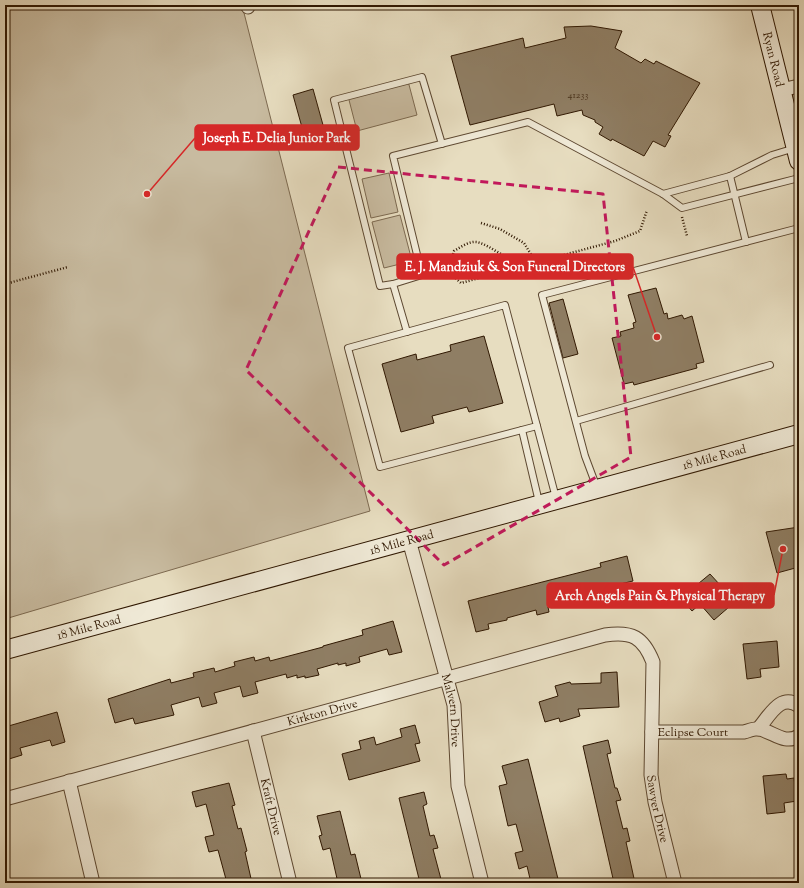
<svg xmlns="http://www.w3.org/2000/svg" width="804" height="888" font-family="'Sorts Mill Goudy',serif">
  <style>
    .green { fill: #c8bba0; stroke: #7c6950 }
    .building { fill: #8f7e64; stroke: #2f1701 }
    .lines { fill: none; stroke-linecap: round; stroke-linejoin: round }
    .lane-casing { stroke: #5d4831; stroke-width: 8 }
    .street-casing { stroke: #5d4831; stroke-width: 15 }
    .secondary-casing { stroke: #2f1701; stroke-width: 20 }
    .path { stroke: #2f1701; stroke-width: 2.5; stroke-dasharray: 1 2; stroke-linecap: butt }
    .lane { stroke: #efe9d6; stroke-width: 6 }
    .street { stroke: #efe9d6; stroke-width: 13 }
    .secondary { stroke: #efe9d6; stroke-width: 18 }
    .marked { fill: none; stroke: #c2185b; stroke-width: 3; stroke-dasharray: 8 5; stroke-linejoin: round }
    .labels { text-anchor: middle; stroke-width: 3.5; stroke-linejoin: round; paint-order: stroke }
    .number-label { font-size: 10px; fill: #47311a }
    .street-label { font-size: 12px; fill: #2f1701; stroke: #efe9d6 }
    .leader { fill: none; stroke: #d62828; stroke-width: 1.5 }
    .callout-dot { fill: #d62828; stroke: #efe9d6; stroke-width: 1.5 }
    .callout { fill: #d62828; stroke: #d62828; stroke-width: 1.5 }
    .callout-label { font-size: 13px; text-anchor: middle; font-weight: bold; fill: #fff }
  </style>
  <rect width="100%" height="100%" fill="#e7ddc0"/>
  <filter id="stains"><feTurbulence type="fractalNoise" baseFrequency=".005" numOctaves="4"/><feColorMatrix values="0 0 0 0 .2 0 0 0 0 .09 0 0 0 0 .02 0 0 0 .5 -.17"/></filter>
  <radialGradient id="worn" r=".72"><stop offset=".6" stop-color="#630" stop-opacity="0"/><stop offset="1" stop-color="#630" stop-opacity=".3"/></radialGradient>
  <g class="green">
    <path d="M5,5H242L370,511L5,619Z"/>
    <path d="M408,81L417,115L357,131L348,96Z"/>
    <path d="M389,173L398,212L371,218L362,179Z"/>
    <path d="M400,215L412,261L384,268L372,222Z"/>
  </g>
  <g class="building">
    <path d="M591,26L622,31L615,48L641,63L645,59L654,64L656,61L700,83L668,135L671,136L665,147L653,141L644,156L612,139L611,141L599,134L603,127L595,122V120L583,115L582,110L557,116L554,104L470,125L451,56L523,38L525,48L566,38L564,27Z"/>
    <path d="M313,89L323,125L303,131L293,95Z"/>
    <path d="M656,288L664,314L667,313L668,319L682,315L684,319L692,316L704,362L696,364L697,368L634,385L633,382L624,384L612,338L621,336L620,332L634,328L633,323L636,322L628,295Z"/>
    <path d="M563,299L578,354L563,358L549,303Z"/>
    <path d="M484,336L503,403L469,412L467,407L432,416L434,423L401,432L382,364L416,354L417,360L451,351L450,345Z"/>
    <path d="M799,527V567L777,573L766,532Z"/>
    <path d="M627,556L633,581L616,585L618,594L580,604L579,599L548,607L549,612L537,615L536,610L507,618V620L488,624L489,629L476,632L468,601L601,567L600,563Z"/>
    <path d="M710,574L721,586L716,591L729,607L714,620L700,604L692,611L681,598Z"/>
    <path d="M393,621L402,652L389,655L387,649L359,657L360,662L346,666V663L338,665V663L317,669L319,675L305,678V676L297,678V675L287,678L286,674L255,682L258,693L243,697L240,686L214,693L217,703L202,707L199,697L171,705L174,715L135,724L133,718L115,723L108,699L170,679L171,683L194,677L193,673L214,668L215,672L235,666L234,662L254,657L255,661L269,657L270,661L323,647V646L363,635L362,630Z"/>
    <path d="M777,641L779,667L760,669L761,677L747,679L743,644Z"/>
    <path d="M617,672L619,707L578,709L580,716L560,722L559,718L545,722L539,702L558,696L555,686L570,682L571,684L601,683V673Z"/>
    <path d="M57,712L65,742L52,746L50,740L20,748L22,755L9,759L7,750L5,751V727Z"/>
    <path d="M415,725L420,743L415,744L420,761L349,780L342,754L361,749L359,741L374,737L376,745L402,737L400,729Z"/>
    <path d="M608,740L611,753L607,754L615,788H617L621,800L616,801L623,829L627,828L630,841L626,842L635,883H614L583,746Z"/>
    <path d="M528,759L558,879L541,883H531L527,866L519,869L515,853L523,851L516,824L508,826L499,786L507,784L502,766Z"/>
    <path d="M786,774L787,779L794,778L797,801L784,803L785,812L767,814L763,776Z"/>
    <path d="M229,783L235,805L232,806L238,829L241,828L247,851L245,852L252,883H227L218,850L209,852L205,837L214,835L206,804L196,807L192,792Z"/>
    <path d="M424,792L427,804L423,806L430,836L434,835L438,848L433,849L442,883H420L399,798Z"/>
    <path d="M340,811L351,855L355,854L362,883H338L330,848L323,850L319,836L322,835L317,816Z"/>
  </g>
  <g class="lines">
    <defs>
      <g id="lane">
        <path d="M730,176L746,242"/>
        <path d="M663,194L730,176L772,155L795,148"/>
        <path d="M393,284L380,286L334,100L422,77L442,144"/>
        <path d="M505,305L537,426L380,467L348,348Z"/>
        <path d="M407,332L393,284L422,275L393,156L528,122L663,194L682,208L799,178"/>
        <path d="M576,421L770,365"/>
        <path d="M537,426L556,498"/>
        <path d="M522,430L539,502"/>
        <path d="M597,488L585,456L542,295L799,228"/>
      </g>
      <g id="street">
        <path d="M247,5L248,7"/>
        <path d="M781,90L799,86"/>
        <path id="s1" d="M409,540L454,705L458,786L482,883"/>
        <path d="M758,729C769,717 780,692 799,706"/>
        <path id="s2" d="M253,731L290,883"/>
        <path id="s3" d="M652,732H744C748,731 755,728 759,729C774,732 784,745 799,736"/>
        <path d="M69,781L93,883"/>
        <path id="s4" d="M5,799L605,635C632,631 643,637 653,662L651,775L655,802L675,883"/>
      </g>
      <g id="secondary">
        <path id="s5" d="M760,5L799,161"/>
        <path id="s6" d="M5,650L799,434"/>
      </g>
    </defs>
    <use href="#lane" class="lane-casing"/>
    <use href="#street" class="street-casing"/>
    <use href="#secondary" class="secondary-casing"/>
    <g class="path">
      <path d="M682,217L687,236"/>
      <path d="M481,223L500,229L524,243L532,256C509,268 497,247 477,242C469,241 461,247 454,251L451,261L452,275L461,283L615,241L640,231L647,210"/>
      <path d="M5,284L68,267"/>
    </g>
    <use href="#lane" class="lane"/>
    <use href="#street" class="street"/>
    <use href="#secondary" class="secondary"/>
  </g>
  <path class="marked" d="M338,167L603,194L631,457L444,565L246,370Z"/>
  <g class="labels">
    <g class="number-label">
      <text x="578" y="98">41233</text>
    </g>
    <g class="street-label">
      <text dy="4" stroke="none"><textPath href="#s5" startOffset="56">Ryan Road</textPath></text>
      <text dy="4" stroke="none"><textPath href="#s6" startOffset="735">18 Mile Road</textPath></text>
      <text dy="4" stroke="none"><textPath href="#s6" startOffset="411">18 Mile Road</textPath></text>
      <text dy="4" stroke="none"><textPath href="#s6" startOffset="87">18 Mile Road</textPath></text>
      <text dy="4" stroke="none"><textPath href="#s1" startOffset="176">Malvern Drive</textPath></text>
      <text dy="4" stroke="none"><textPath href="#s4" startOffset="329">Kirkton Drive</textPath></text>
      <text dy="4" stroke="none"><textPath href="#s3" startOffset="41">Eclipse Court</textPath></text>
      <text dy="4" stroke="none"><textPath href="#s2" startOffset="78">Kraft Drive</textPath></text>
      <text dy="4" stroke="none"><textPath href="#s4" startOffset="831">Sawyer Drive</textPath></text>
    </g>
  </g>
  <path class="leader" d="M147 194L195 138M657 337L633 267M783 549L774 595"/>
  <g class="callout-dot">
    <circle cx="147" cy="194" r="4"/>
    <circle cx="657" cy="337" r="4"/>
    <circle cx="783" cy="549" r="4"/>
  </g>
  <g class="callout">
    <rect x="195" y="125" width="164" height="25" rx="4"/>
    <rect x="397" y="254" width="236" height="25" rx="4"/>
    <rect x="547" y="583" width="227" height="25" rx="4"/>
  </g>
  <g class="callout-label">
    <text x="277" y="142">Joseph E. Delia Junior Park</text>
    <text x="515" y="271">E. J. Mandziuk &amp; Son Funeral Directors</text>
    <text x="660" y="600">Arch Angels Pain &amp; Physical Therapy</text>
  </g>
  <rect width="804" height="888" fill="none" stroke="#e7ddc0" stroke-width="20"/>
  <rect x="6" y="6" width="792" height="876" fill="none" stroke="#2f1701" stroke-width="2"/>
  <rect x="10" y="10" width="784" height="868" fill="none" stroke="#2f1701"/>
  <rect width="100%" height="100%" filter="url(#stains)"/>
  <rect width="100%" height="100%" fill="url(#worn)"/>
</svg>
